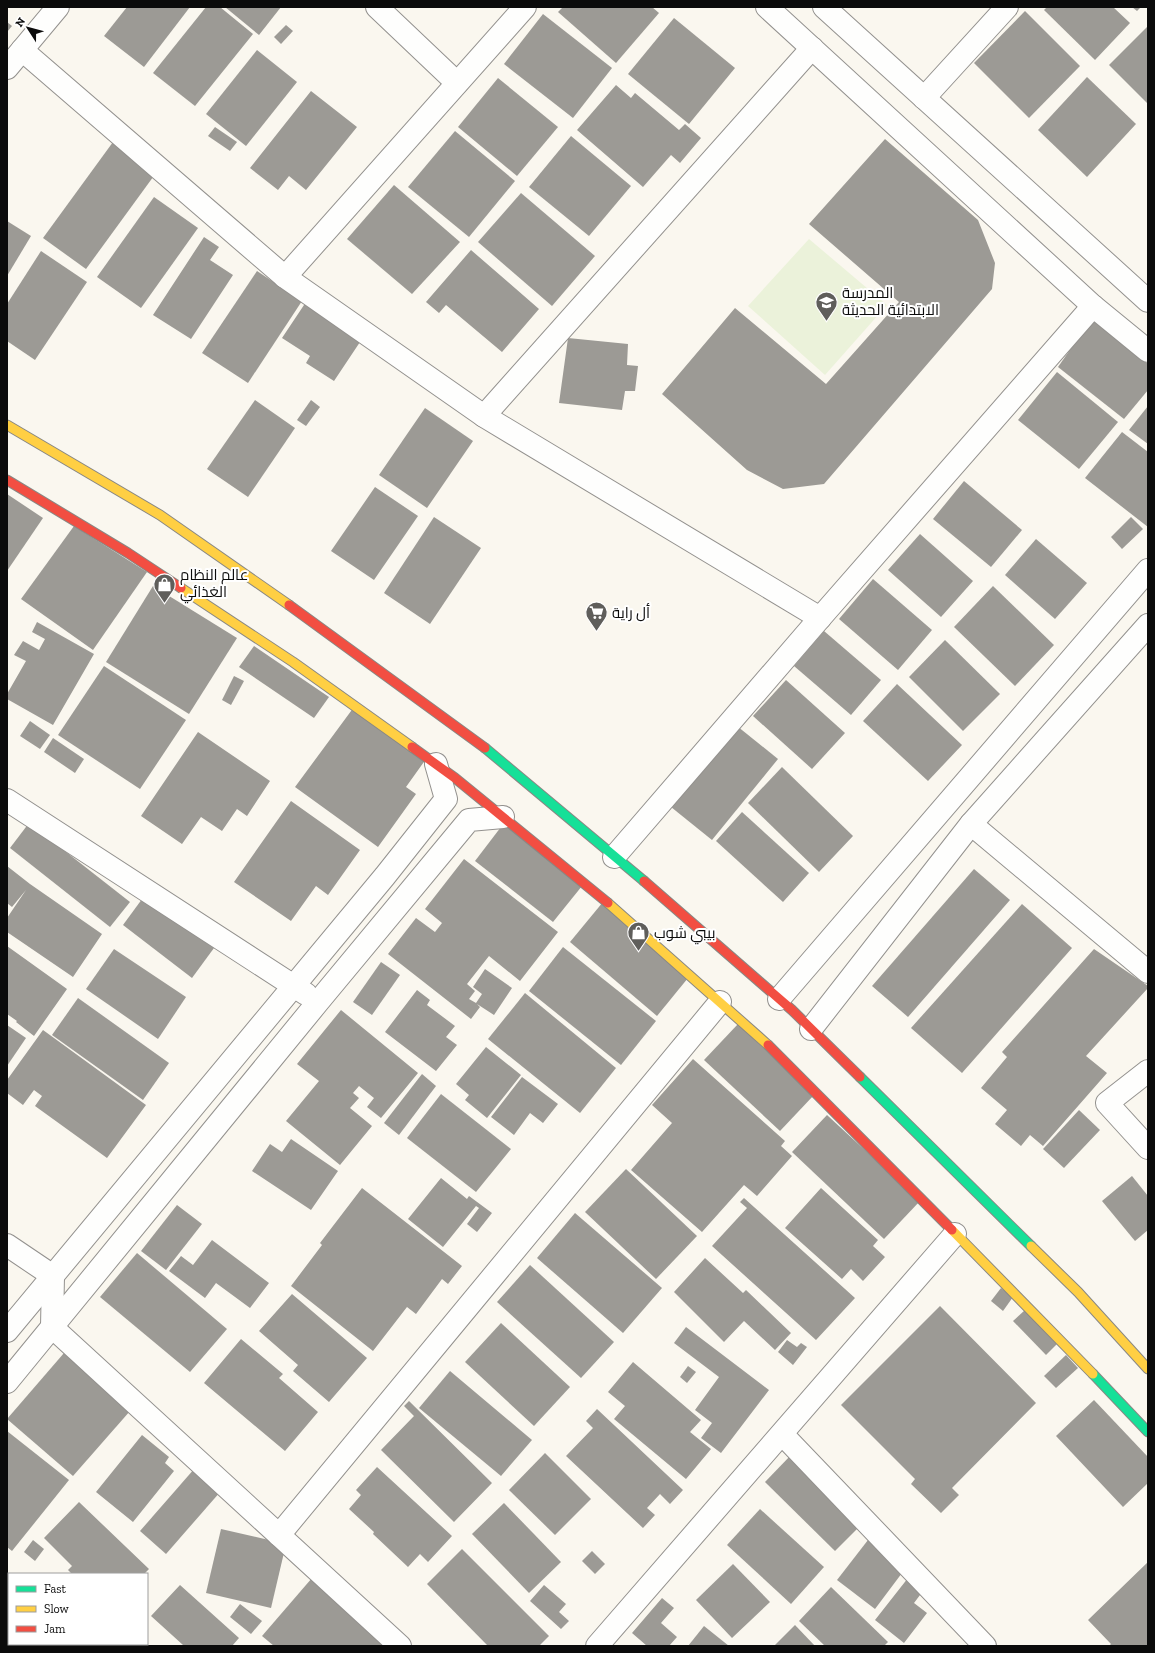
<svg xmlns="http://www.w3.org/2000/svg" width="1155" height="1653" font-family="'Zilla Slab',Cairo,serif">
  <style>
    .pitch { fill: #ebf2da }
    .building { fill: #9c9a95 }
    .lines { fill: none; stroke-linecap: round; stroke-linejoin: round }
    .street-casing { stroke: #93918e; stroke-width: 24 }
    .fast-casing { stroke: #898884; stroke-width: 11 }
    .slow-casing { stroke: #898884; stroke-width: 11 }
    .jam-casing { stroke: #898884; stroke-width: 11 }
    .street { stroke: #fefefd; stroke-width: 22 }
    .fast { stroke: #16e098; stroke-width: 9 }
    .slow { stroke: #ffcf43; stroke-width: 9 }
    .jam { stroke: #f24e42; stroke-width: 9 }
    .labels { text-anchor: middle; stroke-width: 4; stroke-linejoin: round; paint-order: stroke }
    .poi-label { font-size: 15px; fill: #0b0b0b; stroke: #fff; text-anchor: start }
  </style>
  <rect width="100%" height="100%" fill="#faf7ef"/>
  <path class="pitch" d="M809,239L887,305L825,375L748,306Z"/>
  <g class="building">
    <path d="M127,7H190L144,67L104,36Z"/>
    <path d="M206,7H220L253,34L195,106L153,73Z"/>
    <path d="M225,7H281L259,35Z"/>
    <path d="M563,7H652L659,13L616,63L558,12Z"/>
    <path d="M1047,7H1113L1130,23L1095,60L1044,10Z"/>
    <path d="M1132,7H1141L1137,11Z"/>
    <path d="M1025,11L1080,66L1029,118L974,63Z"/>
    <path d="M543,14L612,68L573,118L504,64Z"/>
    <path d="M674,18L735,68L689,124L628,74Z"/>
    <path d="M7,22L12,26L7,32Z"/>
    <path d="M286,25L293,31L281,44L274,37Z"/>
    <path d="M1148,26V104L1109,65Z"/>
    <path d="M257,50L297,82L246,146L206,114Z"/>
    <path d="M1087,77L1136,124L1087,177L1038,130Z"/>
    <path d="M498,78L558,127L517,176L458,127Z"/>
    <path d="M616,85L631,98L635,93L679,130L685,124L701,138L680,163L671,155L643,187L577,130Z"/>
    <path d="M311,91L357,127L306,190L289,176L278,190L250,168Z"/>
    <path d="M215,127L237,142L230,151L208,136Z"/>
    <path d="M455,131L515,181L469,237L408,187Z"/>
    <path d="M571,136L631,186L589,236L529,187Z"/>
    <path d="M885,139L978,220L995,263L992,289L824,484L783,489L747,470L662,394L735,308L826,384L899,302L809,224Z"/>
    <path d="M113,142L156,173L86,269L43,238Z"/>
    <path d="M394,185L460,242L412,294L347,239Z"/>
    <path d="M521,193L595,256L552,306L478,242Z"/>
    <path d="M154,197L198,228L141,308L97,277Z"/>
    <path d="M7,221L31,236L7,276Z"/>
    <path d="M204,237L219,247L210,260L233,275L191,339L153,315Z"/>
    <path d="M471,250L539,309L502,352L446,305L439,313L426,302Z"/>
    <path d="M41,251L87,282L35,360L7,341V304Z"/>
    <path d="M257,271L302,301L248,383L202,353Z"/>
    <path d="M306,302L362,339L334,381L306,363L310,356L282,338Z"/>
    <path d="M1093,317L1148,364V390L1124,419L1058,367Z"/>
    <path d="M568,338L628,344L627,365L638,366L635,391H625L622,410L559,403Z"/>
    <path d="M1057,372L1118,422L1079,469L1018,420Z"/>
    <path d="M255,400L295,428L248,497L207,469Z"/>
    <path d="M311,400L320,407L306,426L297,420Z"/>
    <path d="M1148,406V444L1129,430Z"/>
    <path d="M425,408L473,441L427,508L379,475Z"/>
    <path d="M1122,432L1148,452V527L1085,478Z"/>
    <path d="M964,481L1022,530L991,567L933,519Z"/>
    <path d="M375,487L418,516L374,580L331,551Z"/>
    <path d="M7,494L43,518L7,571Z"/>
    <path d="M434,517L481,548L430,624L384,593Z"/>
    <path d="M1131,517L1143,529L1122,549L1111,537Z"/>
    <path d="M74,526L147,572L93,650L21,599Z"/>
    <path d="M920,534L973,581L941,617L888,570Z"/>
    <path d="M1036,539L1087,583L1055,619L1005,575Z"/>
    <path d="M873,579L932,630L898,670L839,619Z"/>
    <path d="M153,586L237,638L189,714L106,662Z"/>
    <path d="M993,586L1054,645L1015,686L954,627Z"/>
    <path d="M37,622L94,654L53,725L7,699V694L26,661L14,655L23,641L39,650L45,639L32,632Z"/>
    <path d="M824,631L881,680L851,715L794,666Z"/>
    <path d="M945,640L1000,694L963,731L909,677Z"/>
    <path d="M254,646L329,697L314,718L239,667Z"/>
    <path d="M104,666L186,720L140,789L58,735Z"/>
    <path d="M234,676L244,681L231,705L222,700Z"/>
    <path d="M786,680L845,733L812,769L753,716Z"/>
    <path d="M897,684L962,745L928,781L863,721Z"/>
    <path d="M354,707L426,759L406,787L416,794L378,847L295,787Z"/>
    <path d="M30,721L50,735L40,749L20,736Z"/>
    <path d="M737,726L778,759L712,840L671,807Z"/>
    <path d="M198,732L270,781L247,816L237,809L222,831L201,817L182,844L141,816Z"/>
    <path d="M53,738L84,759L75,773L44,752Z"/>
    <path d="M782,767L853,836L819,872L748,803Z"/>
    <path d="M291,801L360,850L328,895L316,886L291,921L234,882Z"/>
    <path d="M742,812L809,873L783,902L716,841Z"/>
    <path d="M29,823L130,902L110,927L10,848Z"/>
    <path d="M504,823L582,886L553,922L475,861Z"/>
    <path d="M464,859L558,932L520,981L489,956L467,984L475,991L469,999L476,1003L482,994L473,987L485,969L512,988L494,1015L477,1004L480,1007L471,1019L388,954L416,918L435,932L442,923L425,909Z"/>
    <path d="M7,866L30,884L102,934L73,977L7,932V918L26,890L12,907L7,903Z"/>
    <path d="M974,869L1010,900L908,1017L872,986Z"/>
    <path d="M145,895L214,948L192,978L123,925Z"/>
    <path d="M603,902L688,978L657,1016L570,942Z"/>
    <path d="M1022,904L1072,948L962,1073L911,1028Z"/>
    <path d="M7,946L67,989L34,1036L16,1022L17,1021L7,1014Z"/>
    <path d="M563,947L656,1021L621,1065L529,991Z"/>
    <path d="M114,949L186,997L158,1039L86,989Z"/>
    <path d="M1094,949L1148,986V988L1086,1056L1107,1073L1043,1146L1030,1135L1021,1146L995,1124L1007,1110L981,1088L1007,1057L1002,1052Z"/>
    <path d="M381,962L400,975L372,1015L353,1002Z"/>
    <path d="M417,990L430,1000L427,1005L455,1026L446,1037L457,1045L436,1071L385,1032Z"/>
    <path d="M525,993L616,1068L580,1113L488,1039Z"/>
    <path d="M78,998L169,1063L143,1100L52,1035Z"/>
    <path d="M341,1010L418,1073L381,1118L367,1107L374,1098L359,1086L353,1093L359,1098L350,1108L372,1126L340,1165L286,1121L319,1081L297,1064Z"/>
    <path d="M738,1024L814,1095L780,1131L704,1060Z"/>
    <path d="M7,1025L26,1038L7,1066Z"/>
    <path d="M43,1030L146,1105L107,1158L35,1106L42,1096L34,1090L23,1105L7,1093V1080Z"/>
    <path d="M486,1047L521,1075L487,1118L465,1100L469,1095L456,1084Z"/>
    <path d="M693,1059L785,1141L781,1146L792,1156L757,1196L744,1185L702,1232L631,1170L672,1123L652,1105Z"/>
    <path d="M422,1074L436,1086L399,1135L384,1123Z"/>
    <path d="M522,1077L558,1104L543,1123L530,1113L514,1135L491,1117Z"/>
    <path d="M441,1094L511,1149L476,1192L407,1138Z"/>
    <path d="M1079,1110L1100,1130L1064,1168L1043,1149Z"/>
    <path d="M827,1115L920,1201L884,1239L792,1152Z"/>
    <path d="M291,1139L338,1171L311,1210L252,1171L270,1144L282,1152Z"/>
    <path d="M626,1169L697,1236L656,1279L585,1212Z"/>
    <path d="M1132,1176L1148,1196V1230L1135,1241L1102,1201Z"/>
    <path d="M441,1178L467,1199L469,1196L492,1213L477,1232L467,1224L479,1208L476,1206L443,1247L408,1219Z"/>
    <path d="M362,1188L462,1266L448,1284L442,1279L416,1314L407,1307L373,1351L291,1286L322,1245L320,1243Z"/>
    <path d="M821,1188L878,1240L873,1246L885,1257L863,1281L851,1269L842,1279L785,1228Z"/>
    <path d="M744,1198L855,1298L816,1340L712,1246L747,1208L740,1202Z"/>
    <path d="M177,1205L202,1224L166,1270L141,1251Z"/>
    <path d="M575,1213L662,1288L623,1333L537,1258Z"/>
    <path d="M212,1240L269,1283L250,1308L216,1283L205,1298L169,1271L181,1256L193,1265Z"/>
    <path d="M137,1253L227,1329L190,1372L100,1297Z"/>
    <path d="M705,1258L743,1293L746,1290L791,1333L775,1350L744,1321L724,1342L674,1292Z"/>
    <path d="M530,1265L614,1342L581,1378L497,1302Z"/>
    <path d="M1001,1288L1013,1297L1003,1311L991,1301Z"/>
    <path d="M292,1294L367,1358L329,1402L293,1371L298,1365L259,1331Z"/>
    <path d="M940,1306L1036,1403L952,1488L959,1495L941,1513L911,1484L915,1479L841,1405Z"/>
    <path d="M1025,1310L1058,1343L1046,1355L1013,1321Z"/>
    <path d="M501,1323L570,1387L534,1426L465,1362Z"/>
    <path d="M686,1327L769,1390L721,1453L701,1438L712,1423L695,1410L719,1377L674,1343Z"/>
    <path d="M241,1339L283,1374L279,1378L318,1412L285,1451L204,1383Z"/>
    <path d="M787,1340L797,1347L801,1343L807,1347L793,1365L778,1352Z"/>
    <path d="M64,1353L130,1411L73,1476L7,1419Z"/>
    <path d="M1066,1355L1078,1368L1056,1388L1044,1376Z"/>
    <path d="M633,1362L701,1420L690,1432L711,1449L686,1479L614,1419L625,1406L608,1392Z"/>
    <path d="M688,1366L696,1372L687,1383L680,1377Z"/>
    <path d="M450,1371L532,1440L501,1476L419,1408Z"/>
    <path d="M1094,1400L1148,1457V1483L1123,1507L1056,1436Z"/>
    <path d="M409,1401L492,1483L454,1522L381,1450L414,1416L404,1406Z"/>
    <path d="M597,1409L683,1490L670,1504L660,1494L647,1508L655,1515L643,1528L566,1456L593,1428L586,1421Z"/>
    <path d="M7,1431L69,1480L12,1551L7,1547Z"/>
    <path d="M142,1435L169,1457L165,1463L174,1471L133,1522L96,1492Z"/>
    <path d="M545,1453L591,1499L555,1535L509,1490Z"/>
    <path d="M792,1454L863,1523L835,1551L765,1482Z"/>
    <path d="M377,1467L452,1536L428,1562L420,1554L408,1567L373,1534L374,1532L349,1509L361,1495L356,1490Z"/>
    <path d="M195,1468L221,1491L166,1554L140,1531Z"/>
    <path d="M79,1502L149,1569L144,1574H72L68,1570L72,1566L44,1538Z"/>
    <path d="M504,1503L561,1562L529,1593L472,1534Z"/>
    <path d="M760,1509L824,1567L791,1604L727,1545Z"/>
    <path d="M221,1529L286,1544L271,1608L206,1593Z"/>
    <path d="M33,1540L44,1549L35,1561L24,1552Z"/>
    <path d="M868,1540L905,1569L875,1609L837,1580Z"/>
    <path d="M462,1549L549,1636L539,1646H488L427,1584Z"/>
    <path d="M592,1551L605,1564L595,1574L582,1561Z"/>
    <path d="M1148,1562V1646H1109L1111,1644L1088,1620Z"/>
    <path d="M733,1564L770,1602L732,1638L696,1600Z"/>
    <path d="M312,1578L386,1642L382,1646H274L262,1636Z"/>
    <path d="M908,1578L923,1591L914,1603L927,1613L904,1643L875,1620Z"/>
    <path d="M180,1585L239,1638L232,1646H182L183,1645L151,1616Z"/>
    <path d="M544,1585L566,1604L559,1612L569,1621L561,1629L530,1601Z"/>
    <path d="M831,1587L888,1642L884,1646H825L799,1621Z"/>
    <path d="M662,1598L674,1608L661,1623L677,1637L669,1646H647L632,1633Z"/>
    <path d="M240,1604L262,1621L251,1634L230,1617Z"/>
    <path d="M795,1625L815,1646H774Z"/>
    <path d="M704,1626L729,1646H688Z"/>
    <path d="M89,1644H115L113,1646H91Z"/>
  </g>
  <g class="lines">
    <defs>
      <g id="street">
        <path d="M377,7L457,83"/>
        <path d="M767,7L1093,306L1148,351"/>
        <path d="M824,7L1148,301"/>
        <path d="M22,50L285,277L484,416L820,618"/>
        <path d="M7,68L58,7"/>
        <path d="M924,98L1007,7"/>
        <path d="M285,277L525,7"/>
        <path d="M484,416L812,48"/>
        <path d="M7,800L306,994"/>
        <path d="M971,824L1148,972"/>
        <path d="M614,857L820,618L1093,306"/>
        <path d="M779,999L1148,570"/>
        <path d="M811,1029L971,824L1148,625"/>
        <path d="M1148,1071L1107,1103L1148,1148"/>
        <path d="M7,1245L53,1276L52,1327L400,1646"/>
        <path d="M7,1331L385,876L446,799L436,764"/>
        <path d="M7,1382L318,1002L469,820L503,817"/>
        <path d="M782,1434L985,1646"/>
        <path d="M279,1535L720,1002"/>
        <path d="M7,1627L9,1628"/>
        <path d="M28,1644L31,1646"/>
        <path d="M597,1646L955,1234"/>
      </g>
      <g id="fast">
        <path d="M485,748L644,881"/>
        <path d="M860,1077L1031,1246"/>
        <path d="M1093,1374L1148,1432"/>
      </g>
      <g id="slow">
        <path d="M7,425L160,515L289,605"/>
        <path d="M181,588L293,662L412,747"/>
        <path d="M608,903L768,1045"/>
        <path d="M952,1230L1093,1374"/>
        <path d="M1031,1246L1078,1292L1148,1369"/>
      </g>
      <g id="jam">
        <path d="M7,480L128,553L181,588"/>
        <path d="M289,605L485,748"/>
        <path d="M412,747L455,778L608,903"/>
        <path d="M644,881L792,1010L860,1077"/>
        <path d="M768,1045L952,1230"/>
      </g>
    </defs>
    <use href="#street" class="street-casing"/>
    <use href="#fast" class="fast-casing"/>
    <use href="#slow" class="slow-casing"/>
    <use href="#jam" class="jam-casing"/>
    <use href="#street" class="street"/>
    <use href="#fast" class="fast"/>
    <use href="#slow" class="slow"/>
    <use href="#jam" class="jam"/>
  </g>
  <defs>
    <symbol id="school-pin" viewBox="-11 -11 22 30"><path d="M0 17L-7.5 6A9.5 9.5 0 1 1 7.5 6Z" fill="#5f5e5b" stroke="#fff"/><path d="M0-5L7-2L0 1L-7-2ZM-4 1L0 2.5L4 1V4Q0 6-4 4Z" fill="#fff"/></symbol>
    <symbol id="shop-pin" viewBox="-11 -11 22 30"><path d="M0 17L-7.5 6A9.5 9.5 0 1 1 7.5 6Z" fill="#5f5e5b" stroke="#fff"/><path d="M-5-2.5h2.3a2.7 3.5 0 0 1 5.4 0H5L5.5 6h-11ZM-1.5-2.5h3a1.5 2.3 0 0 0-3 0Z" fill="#fff"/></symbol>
    <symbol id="supermarket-pin" viewBox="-11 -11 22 30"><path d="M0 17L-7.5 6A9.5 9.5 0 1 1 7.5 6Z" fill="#5f5e5b" stroke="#fff"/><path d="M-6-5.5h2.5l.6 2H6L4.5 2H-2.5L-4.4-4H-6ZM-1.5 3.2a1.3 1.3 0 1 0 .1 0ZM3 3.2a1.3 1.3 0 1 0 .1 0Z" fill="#fff"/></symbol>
  </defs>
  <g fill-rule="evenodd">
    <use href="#school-pin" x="814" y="290" width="25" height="34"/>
    <use href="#shop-pin" x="152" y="572" width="25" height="34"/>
    <use href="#supermarket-pin" x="584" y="600" width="25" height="34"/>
    <use href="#shop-pin" x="626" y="920" width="25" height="34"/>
  </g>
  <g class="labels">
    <g class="poi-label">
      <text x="842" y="298">المدرسة<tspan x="842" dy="17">الابتدائية الحديثة</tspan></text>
      <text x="180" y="580">عالم النظام<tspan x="180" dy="17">الغذائي</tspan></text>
      <text x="612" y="618">أل راية</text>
      <text x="654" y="938">بيبي شوب</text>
    </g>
  </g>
  <rect width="1155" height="1653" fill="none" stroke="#0b0b0b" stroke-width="16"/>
  <rect x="8" y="1573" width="140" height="72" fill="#ffffff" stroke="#9d9d9d"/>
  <rect x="16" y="1586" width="20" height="6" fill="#16e098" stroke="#9d9d9d"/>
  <text x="44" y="1593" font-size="12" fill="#0b0b0b">Fast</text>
  <rect x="16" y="1606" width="20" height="6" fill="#ffcf43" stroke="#9d9d9d"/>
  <text x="44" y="1613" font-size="12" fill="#0b0b0b">Slow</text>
  <rect x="16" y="1626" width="20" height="6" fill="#f24e42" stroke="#9d9d9d"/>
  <text x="44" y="1633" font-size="12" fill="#0b0b0b">Jam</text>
  <g transform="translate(28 28) rotate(306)" stroke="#ffffff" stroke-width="3" paint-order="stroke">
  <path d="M0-3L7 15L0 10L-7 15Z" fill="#0b0b0b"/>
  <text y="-6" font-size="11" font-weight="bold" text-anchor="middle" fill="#0b0b0b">N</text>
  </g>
</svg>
